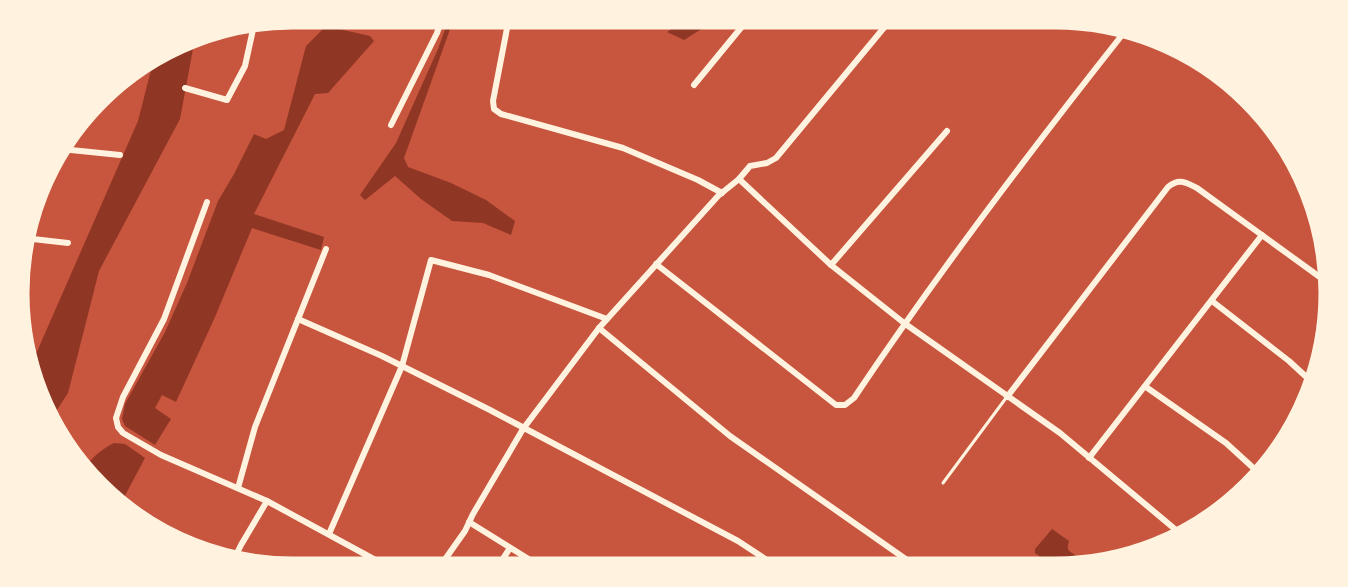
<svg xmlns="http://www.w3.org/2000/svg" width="1348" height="587" font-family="Lora,serif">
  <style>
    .water { fill: #8f3625 }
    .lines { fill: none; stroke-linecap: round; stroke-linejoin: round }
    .service { stroke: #fff3e0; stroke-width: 3 }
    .minor { stroke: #fff3e0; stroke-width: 6 }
    .rim { fill: none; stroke: #fff3e0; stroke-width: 3 }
  </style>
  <rect width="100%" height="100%" fill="#c8553d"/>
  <g class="water">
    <path d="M449,18H454L404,158L408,167L451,183L486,200L515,221L511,235L483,223L452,221L421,199L395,176L365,200L360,195L396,143L438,49Z"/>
    <path d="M688,18H713L703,28L684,40L667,32Z"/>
    <path d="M326,26L370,36L374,41L328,93L315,94L254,214L324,237L321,250L252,228L215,317L176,402L162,395L155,408L171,419L155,445L125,426L122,419L125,404L165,332L187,283L218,201L234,174L254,134L266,139L284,130L306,46Z"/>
    <path d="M195,38L180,119L99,271L68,393L51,419L32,363L138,121L153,62Z"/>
    <path d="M114,443L125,444L145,458L120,505L112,501L85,468C92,457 102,449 114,443Z"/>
    <path d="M1052,529L1069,541C1065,554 1072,550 1078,558C1080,561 1080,564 1081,567H1054L1035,553V549Z"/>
  </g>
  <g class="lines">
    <path class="service" d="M943,483L1006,398"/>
    <g class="minor">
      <path d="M509,18L493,101L494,109L501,114L623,148L698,180L722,193"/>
      <path d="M694,85L749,18"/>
      <path d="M185,88L227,100L245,66L254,25"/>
      <path d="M391,125L437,33L442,18"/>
      <path d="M61,149L120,155"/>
      <path d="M739,179L831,265L904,323L1060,433L1182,535"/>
      <path d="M207,202L164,319L123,397L116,418L118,427L123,433L161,455L267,501L392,569"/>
      <path d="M24,238L68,243"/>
      <path d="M656,264L836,405H845L854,398C939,271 1031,150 1126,30"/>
      <path d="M831,265L947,131"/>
      <path d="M1212,301L1289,361L1314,384"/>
      <path d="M298,319L382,356L490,410L738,541L779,568"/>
      <path d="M599,328L730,436L917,567"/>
      <path d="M1146,387L1226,443L1260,474"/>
      <path d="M1007,397L1168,187C1179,178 1185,182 1197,188L1328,283"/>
      <path d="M1089,458L1262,235"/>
      <path d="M238,488L255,427L326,249"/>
      <path d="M469,522L543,568"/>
      <path d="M329,534L402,366L431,260L489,275L607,319"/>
      <path d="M234,559L241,545L267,501"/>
      <path d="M497,568L510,548"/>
      <path d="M436,569L441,565L465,531L473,514L523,429L599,328L718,196L739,179L750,166L767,163L776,158L892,18"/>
    </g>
  </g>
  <path d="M0 0H1348V587H0ZM293 28H1055A265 265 0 0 1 1320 293V293A265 265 0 0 1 1055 558H293A265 265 0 0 1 28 293V293A265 265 0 0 1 293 28Z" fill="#fff3e0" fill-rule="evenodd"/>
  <path class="rim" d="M293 28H1055A265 265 0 0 1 1320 293V293A265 265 0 0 1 1055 558H293A265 265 0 0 1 28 293V293A265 265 0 0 1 293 28Z"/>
</svg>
